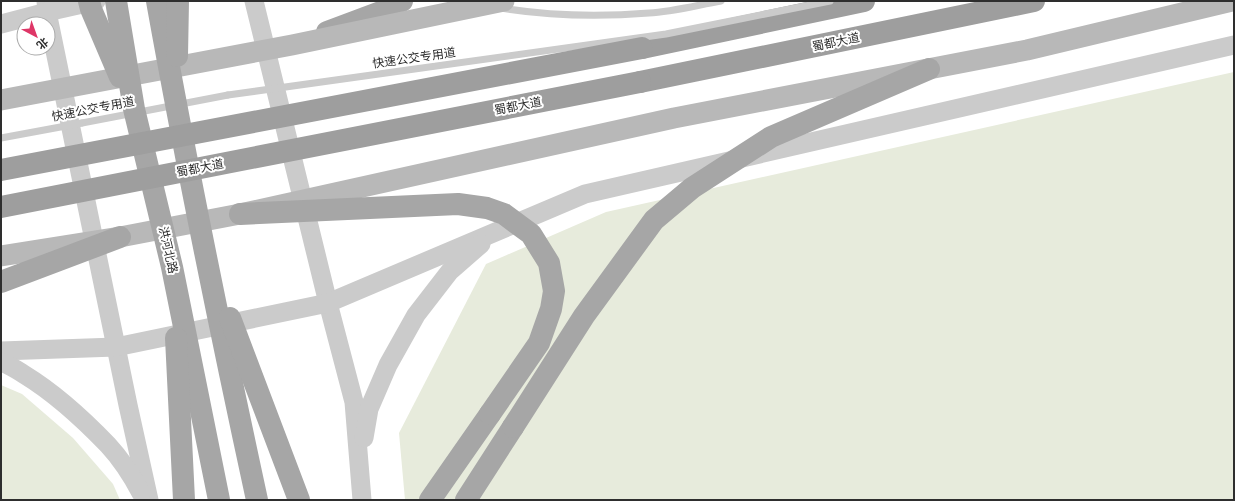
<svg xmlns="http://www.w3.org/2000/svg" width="1235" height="501" font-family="Ubuntu,'Noto Sans SC',sans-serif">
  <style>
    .green { fill: #e7ebdc }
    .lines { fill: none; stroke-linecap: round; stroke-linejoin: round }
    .service { stroke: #cbcbcb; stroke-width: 7 }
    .tertiary { stroke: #cbcbcb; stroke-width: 19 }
    .primary { stroke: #a6a6a6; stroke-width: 22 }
    .trunk { stroke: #9e9e9e; stroke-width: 22 }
    .service-bridge { stroke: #cbcbcb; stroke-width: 7 }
    .secondary-bridge { stroke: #b8b8b8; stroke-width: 21 }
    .primary-bridge { stroke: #a6a6a6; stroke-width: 22 }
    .trunk-bridge { stroke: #9e9e9e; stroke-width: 22 }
    .labels { text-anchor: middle; stroke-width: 4; stroke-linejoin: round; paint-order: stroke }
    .street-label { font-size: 12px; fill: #2e2e2e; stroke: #fff }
  </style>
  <rect width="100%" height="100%" fill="#fff"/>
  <g class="green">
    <path d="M1234,72V500H405L399,433L486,264L606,212Z"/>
    <path d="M1,385L22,394L73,438L113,484L120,500H1Z"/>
  </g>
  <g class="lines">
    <path class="service" d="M82,123L228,95"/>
    <g class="tertiary">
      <path d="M46,1L47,12L128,405L149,500"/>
      <path d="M254,1L328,303L354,402L362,500"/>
      <path d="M1,24L47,12L96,1"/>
      <path d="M1,351L116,347L328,303L585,194L1234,45"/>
      <path d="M1,362C10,365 17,370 25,375C56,394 83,419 108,445C121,459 132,476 141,493"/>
      <path d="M364,438L369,409L388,365L416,315L450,271L481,244"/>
    </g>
    <g class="primary">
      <path d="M327,32L386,10L402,1"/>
      <path d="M430,500L490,414"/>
      <path d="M466,500L513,427"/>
    </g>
    <g class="trunk">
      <path d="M642,48L864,1"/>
      <path d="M640,82L1034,1"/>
    </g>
    <g class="service-bridge">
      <path d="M501,8C550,16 599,17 649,13C672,12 698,5 721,1"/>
      <path d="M228,95L666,34L830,1"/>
      <path d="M1,138L82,123"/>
    </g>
    <g class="secondary-bridge">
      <path d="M1,100L292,45L504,1"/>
      <path d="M1,256L120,237L240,214L674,118L1027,50L1232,1"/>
    </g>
    <g class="primary-bridge">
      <path d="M89,1L91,9L120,77"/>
      <path d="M116,1L134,109L172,267L219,500"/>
      <path d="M157,1C187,168 221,334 257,500"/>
      <path d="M177,56L178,1"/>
      <path d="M240,214L458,204L487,208L504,214L531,234L549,263L554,291L551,309L539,343L490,414"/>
      <path d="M1,282L120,237"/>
      <path d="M230,318L299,500"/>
      <path d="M176,338L184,500"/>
      <path d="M513,427L584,316L654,220L692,188L771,137L929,69"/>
    </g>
    <g class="trunk-bridge">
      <path d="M1,170L642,48"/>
      <path d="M1,207L640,82"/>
    </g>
  </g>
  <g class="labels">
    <g class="street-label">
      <text transform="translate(836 42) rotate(-12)" y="4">蜀都大道</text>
      <text transform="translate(414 58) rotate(-8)" y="4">快速公交专用道</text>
      <text transform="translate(518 106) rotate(-11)" y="4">蜀都大道</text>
      <text transform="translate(93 109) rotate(-11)" y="4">快速公交专用道</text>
      <text transform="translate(200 168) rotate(-11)" y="4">蜀都大道</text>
      <text transform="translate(168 250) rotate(77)" y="4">洪河北路</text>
    </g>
  </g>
  <rect width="1235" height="501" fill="none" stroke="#2e2e2e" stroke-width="4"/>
  <g transform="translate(36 36) rotate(139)"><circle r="19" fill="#ffffff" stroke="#ababab"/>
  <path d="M0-3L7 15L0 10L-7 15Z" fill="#de3667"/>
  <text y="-6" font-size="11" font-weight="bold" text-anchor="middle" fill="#2e2e2e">北</text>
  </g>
</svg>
